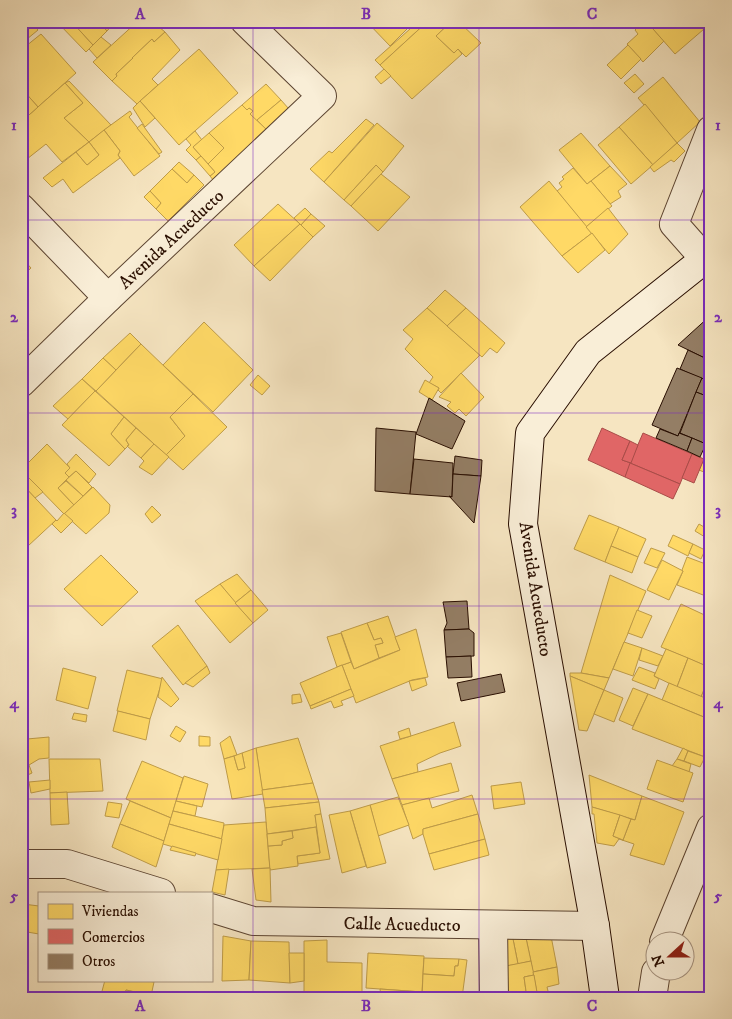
<svg xmlns="http://www.w3.org/2000/svg" width="732" height="1019" font-family="'IM FELL DW Pica',serif">
  <style>
    .homes { fill: #ffd966; stroke: #bf9c48 }
    .shops { fill: #e06666; stroke: #a94c48 }
    .building { fill: #947e65; stroke: #290e01 }
    .lines { fill: none; stroke-linecap: round; stroke-linejoin: round }
    .minor-casing { stroke: #5c4431; stroke-width: 30 }
    .secondary-casing { stroke: #290e01; stroke-width: 30 }
    .minor { stroke: #f9eed7; stroke-width: 28 }
    .secondary { stroke: #f9eed7; stroke-width: 28 }
    .grid { fill: none; stroke: #7b2cbf; stroke-width: 1; stroke-opacity: 0.55 }
    .labels { text-anchor: middle; stroke-width: 5; stroke-linejoin: round; paint-order: stroke }
    .street-label { font-size: 18px; fill: #290e01; stroke: #f9eed7 }
    .neatline { fill: none; stroke: #7b2cbf; stroke-width: 2 }
    .grid-label { font-size: 16px; text-anchor: middle; font-weight: bold; fill: #7b2cbf }
  </style>
  <rect width="100%" height="100%" fill="#f6e5c1"/>
  <filter id="stains"><feTurbulence type="fractalNoise" baseFrequency=".004" numOctaves="4"/><feColorMatrix values="0 0 0 0 .2 0 0 0 0 .09 0 0 0 0 .02 0 0 0 .5 -.17"/></filter>
  <radialGradient id="worn" r=".72"><stop offset=".6" stop-color="#630" stop-opacity="0"/><stop offset="1" stop-color="#630" stop-opacity=".3"/></radialGradient>
  <g class="homes">
    <path d="M21,21H30L38,30L21,44Z"/>
    <path d="M58,21L73,23L93,45L86,52L57,22Z"/>
    <path d="M71,21H98L107,31L93,45Z"/>
    <path d="M98,21H116L107,31Z"/>
    <path d="M138,21H152L165,32L154,42L152,39L132,58H133L116,74L117,76L112,81L93,62Z"/>
    <path d="M366,21H415L390,46Z"/>
    <path d="M419,21H428L380,65L375,60Z"/>
    <path d="M428,21H452L436,36L454,53L458,49L462,54L412,99L380,65Z"/>
    <path d="M452,21L454,23L458,21L481,43L466,57L458,49L454,53L436,36Z"/>
    <path d="M644,21H646L664,41L643,62L627,44L638,34L635,30Z"/>
    <path d="M646,21H711V23L675,54Z"/>
    <path d="M165,32L180,50L152,79L158,85L137,104L112,81L117,76L116,74L133,58H132L152,39L154,42Z"/>
    <path d="M41,34L76,73L38,107L21,88V50Z"/>
    <path d="M101,37L111,45L97,58L89,49Z"/>
    <path d="M628,45L641,59L621,79L607,65Z"/>
    <path d="M199,49L238,93L179,145L140,101Z"/>
    <path d="M384,69L391,76L381,84L375,77Z"/>
    <path d="M635,74L644,84L634,93L624,83Z"/>
    <path d="M663,77L700,122L677,143L638,98Z"/>
    <path d="M69,81L111,125L89,142L64,118L83,103L65,83Z"/>
    <path d="M65,83L83,103L64,118L89,142L62,162L46,144L27,159L21,153V122Z"/>
    <path d="M266,84L281,100L256,121L250,114L253,111L249,108L247,110L242,105Z"/>
    <path d="M23,90L38,107L21,122V92Z"/>
    <path d="M281,100L296,117L274,138L257,120Z"/>
    <path d="M140,101L155,118L145,127L133,108Z"/>
    <path d="M645,104L677,143L653,165L619,127Z"/>
    <path d="M242,105L247,110L249,108L253,111L250,114L267,130L221,190L210,176L215,172L208,164L224,148L209,133Z"/>
    <path d="M130,111L132,114L129,117L160,156L134,176L118,155L120,151L104,130Z"/>
    <path d="M366,119L374,125L324,182L310,169L329,151L332,153Z"/>
    <path d="M377,123L404,146L383,172L376,165L344,200L324,182Z"/>
    <path d="M142,124L162,152L159,154L137,128Z"/>
    <path d="M619,127L653,165L631,184L598,145Z"/>
    <path d="M104,130L120,151L118,155L120,158L73,193L63,179L52,187L43,178L76,152L87,165L99,155L89,142Z"/>
    <path d="M195,131L202,140L193,147L201,156L196,160L186,150L191,145L186,139Z"/>
    <path d="M209,133L224,148L208,164L193,147Z"/>
    <path d="M581,133L610,166L587,184L559,150Z"/>
    <path d="M89,142L99,155L87,165L76,152Z"/>
    <path d="M677,143L685,151L674,162L671,160L654,172L650,167Z"/>
    <path d="M201,156L215,172L210,176L196,160Z"/>
    <path d="M179,162L194,175L187,183L172,169Z"/>
    <path d="M376,165L383,172L351,206L344,200Z"/>
    <path d="M610,166L627,184L618,191L621,197L610,204L591,181Z"/>
    <path d="M573,168L587,184L591,181L612,206L586,227L557,191L562,187L559,183L564,179L562,177Z"/>
    <path d="M172,169L187,183L194,175L204,185L168,221L156,209L161,203L150,191Z"/>
    <path d="M381,174L410,197L378,231L351,206Z"/>
    <path d="M549,181L592,233L562,256L520,207Z"/>
    <path d="M150,191L161,203L156,209L144,197Z"/>
    <path d="M278,204L300,224L254,266L234,245Z"/>
    <path d="M305,208L311,214L301,225L294,218Z"/>
    <path d="M608,208L628,234L609,254L586,227Z"/>
    <path d="M311,214L325,226L313,237L301,225Z"/>
    <path d="M300,224L313,237L270,281L254,266Z"/>
    <path d="M592,233L605,250L578,273L562,256Z"/>
    <path d="M21,257L31,268L21,277Z"/>
    <path d="M445,290L466,308L447,326L427,308Z"/>
    <path d="M427,308L480,355L441,393L438,390L439,388L429,383L433,377L405,349L413,339L403,330Z"/>
    <path d="M466,308L505,343L497,353L490,348L482,357L447,326Z"/>
    <path d="M204,322L253,370L213,412L163,365Z"/>
    <path d="M130,333L141,344L116,370L103,358Z"/>
    <path d="M141,344L193,394L170,417L185,436L166,455L96,391Z"/>
    <path d="M103,358L116,370L96,391L82,379Z"/>
    <path d="M461,373L484,397L466,416L459,409L455,413L447,406L451,402L439,397Z"/>
    <path d="M258,375L270,386L262,395L250,385Z"/>
    <path d="M82,379L95,391L68,419L53,406Z"/>
    <path d="M425,380L439,388L432,400L419,392Z"/>
    <path d="M95,391L124,417L111,434L125,449L109,466L62,425Z"/>
    <path d="M193,394L227,427L183,470L166,455L185,436L170,417Z"/>
    <path d="M124,417L136,428L126,440L129,445L125,449L111,434Z"/>
    <path d="M136,428L154,444L141,458L127,446L129,445L126,440Z"/>
    <path d="M711,442V462L704,459Z"/>
    <path d="M47,444L70,468L65,473L69,477L58,488L74,505L64,514L21,470Z"/>
    <path d="M154,444L169,457L152,475L139,467L144,461L141,458Z"/>
    <path d="M76,454L96,474L89,483L76,471L69,477L65,473L70,468L67,464Z"/>
    <path d="M704,459L711,462V475L699,470Z"/>
    <path d="M21,470L43,492L35,498L21,483Z"/>
    <path d="M76,471L92,487L83,496L66,480Z"/>
    <path d="M66,481L83,496L74,505L58,488Z"/>
    <path d="M21,483L56,520L28,546L21,540Z"/>
    <path d="M93,487L110,505L109,513L86,534L64,514Z"/>
    <path d="M152,506L161,515L152,523L145,514Z"/>
    <path d="M64,513L73,521L61,533L52,524L56,520L57,521Z"/>
    <path d="M589,515L619,527L605,562L574,549Z"/>
    <path d="M699,524L709,530L705,537L695,531Z"/>
    <path d="M619,527L646,539L638,557L611,546Z"/>
    <path d="M673,535L693,544L688,556L668,546Z"/>
    <path d="M693,544L705,550L701,559L689,553Z"/>
    <path d="M611,546L638,557L632,573L605,562Z"/>
    <path d="M651,548L665,553L657,568L644,563Z"/>
    <path d="M101,555L138,592L102,626L64,589Z"/>
    <path d="M687,557L711,566V598L677,585L683,571L682,570Z"/>
    <path d="M662,560L683,571L669,600L647,590Z"/>
    <path d="M237,574L251,590L235,603L220,584Z"/>
    <path d="M610,575L646,591L609,678L581,673Z"/>
    <path d="M220,584L253,623L230,643L195,601Z"/>
    <path d="M251,590L268,610L253,623L235,603Z"/>
    <path d="M681,604L711,618V668L661,647Z"/>
    <path d="M637,610L652,616L642,638L628,633Z"/>
    <path d="M388,616L400,650L379,658L375,645L383,643L381,638L374,640L367,623Z"/>
    <path d="M367,623L374,640L381,638L383,643L375,645L379,658L354,669L341,632Z"/>
    <path d="M178,625L207,666L183,685L152,646Z"/>
    <path d="M416,629L428,677L412,680L356,703L342,665L351,662L354,669L400,650L395,637Z"/>
    <path d="M341,633L351,662L337,667L327,637Z"/>
    <path d="M624,642L642,648L633,676L613,669Z"/>
    <path d="M642,648L663,656L658,666L639,660Z"/>
    <path d="M666,649L688,658L677,687L654,676Z"/>
    <path d="M688,658L711,668V673L701,697L677,687Z"/>
    <path d="M342,665L351,689L310,706L300,683Z"/>
    <path d="M207,666L210,673L193,687L185,683Z"/>
    <path d="M639,667L655,673L654,676L659,679L655,689L632,680Z"/>
    <path d="M63,668L96,677L88,709L56,700Z"/>
    <path d="M127,670L163,679L150,719L117,711Z"/>
    <path d="M570,673H581L609,678L604,690L570,676Z"/>
    <path d="M711,673V701L701,697Z"/>
    <path d="M570,676L604,690L587,731L579,730Z"/>
    <path d="M162,677L179,699L171,707L158,697Z"/>
    <path d="M425,678L427,685L412,691L409,681Z"/>
    <path d="M669,683L710,700L704,717L662,700Z"/>
    <path d="M633,688L648,694L633,726L619,720Z"/>
    <path d="M351,689L354,696L341,701L343,705L334,708L331,701L311,709L310,706Z"/>
    <path d="M604,690L623,698L614,722L594,714Z"/>
    <path d="M300,694L302,702L292,704V695Z"/>
    <path d="M648,694L711,720V743L705,757L632,729Z"/>
    <path d="M118,711L150,719L146,740L113,731Z"/>
    <path d="M74,713L87,715L86,722L72,719Z"/>
    <path d="M454,722L461,746L440,753L417,764L418,772L392,779L380,746Z"/>
    <path d="M176,726L186,732L180,742L170,736Z"/>
    <path d="M409,728L411,736L400,739L398,732Z"/>
    <path d="M199,736L210,737V746H199Z"/>
    <path d="M230,736L237,755L224,759L220,743Z"/>
    <path d="M49,737V758L39,759L29,765L32,773L21,778V743L27,739Z"/>
    <path d="M298,738L313,783L262,790L256,748Z"/>
    <path d="M256,748L263,794L232,799L224,759L234,756L238,770L245,768L242,753Z"/>
    <path d="M683,748L688,751L684,761L677,759Z"/>
    <path d="M688,751L705,757L700,767L684,761Z"/>
    <path d="M242,753L245,768L238,770L234,756Z"/>
    <path d="M49,759H100L103,791L50,793Z"/>
    <path d="M677,759L691,764L689,772L672,766Z"/>
    <path d="M657,760L693,773L683,802L647,789Z"/>
    <path d="M142,761L183,778L171,818L126,799Z"/>
    <path d="M451,763L459,791L402,805L392,779Z"/>
    <path d="M589,775L642,796L635,820L592,807Z"/>
    <path d="M184,776L208,784L202,807L176,801Z"/>
    <path d="M50,780V789L31,793L29,782Z"/>
    <path d="M521,782L525,804L494,809L491,786Z"/>
    <path d="M313,783L319,802L265,808L262,790Z"/>
    <path d="M67,792L69,824L51,825L50,793Z"/>
    <path d="M472,795L478,814L423,829V834L413,839L402,805L429,798L432,808Z"/>
    <path d="M642,796L684,812L664,865L630,855L634,844L619,839L614,846L597,843L594,814H592V807L620,815L613,836L623,840L631,819L635,820Z"/>
    <path d="M398,797L409,825L378,836L370,805Z"/>
    <path d="M130,801L171,818L164,841L120,824Z"/>
    <path d="M176,801L197,806L195,816L173,811Z"/>
    <path d="M108,802L122,804L119,818L105,816Z"/>
    <path d="M319,802L321,814L315,815L317,827L267,834L265,808Z"/>
    <path d="M370,805L386,863L367,868L350,811Z"/>
    <path d="M173,811L224,823L222,839L169,824Z"/>
    <path d="M350,811L366,866L342,873L329,815Z"/>
    <path d="M321,814L330,859L298,864L297,856L320,853L315,815Z"/>
    <path d="M478,814L485,839L429,854L423,834V829Z"/>
    <path d="M620,815L631,819L623,840L613,836Z"/>
    <path d="M266,822L270,868L216,870L224,825Z"/>
    <path d="M120,824L164,841L156,867L112,847Z"/>
    <path d="M169,824L222,839L218,860L163,844Z"/>
    <path d="M316,827L320,853L297,856L298,866L270,870L268,846L282,845V841L293,838L292,831Z"/>
    <path d="M292,831L293,838L282,841V845L268,846L267,834Z"/>
    <path d="M485,839L489,855L434,870L429,854Z"/>
    <path d="M172,846L196,853L195,856L170,850Z"/>
    <path d="M270,868L271,902L256,900L252,869Z"/>
    <path d="M229,869L225,895L212,892L216,870Z"/>
    <path d="M23,904L39,906V934L21,931Z"/>
    <path d="M223,936L251,941L249,980L222,981Z"/>
    <path d="M551,936L557,967L533,972L526,938Z"/>
    <path d="M526,938L531,961L518,964L513,939Z"/>
    <path d="M502,939H513L518,964L506,966Z"/>
    <path d="M327,940V962L362,963V998H304V941Z"/>
    <path d="M251,941L289,942L290,983L249,980Z"/>
    <path d="M289,953H304V981L290,983Z"/>
    <path d="M368,953L424,956L422,992L366,988Z"/>
    <path d="M424,958L459,959L458,966H455L454,976L423,974Z"/>
    <path d="M459,959L467,960L462,998H422L423,974L454,976L455,966H458Z"/>
    <path d="M531,961L534,975L524,977L527,998H512V993H506V966Z"/>
    <path d="M557,967L559,984L547,987L549,995L538,998L533,972Z"/>
    <path d="M534,975L538,998H527L524,977Z"/>
    <path d="M105,980H142L154,982L151,996L126,990L124,998H115L101,995Z"/>
    <path d="M380,989L422,992V996H381Z"/>
    <path d="M126,990L140,993L139,998H124Z"/>
  </g>
  <g class="shops">
    <path d="M602,428L630,441L622,460L631,463L625,477L588,460Z"/>
    <path d="M643,433L692,454L680,484L630,463Z"/>
    <path d="M630,441L638,445L631,463L622,460Z"/>
    <path d="M692,454L704,459L694,483L682,478Z"/>
    <path d="M630,463L680,484L673,499L625,477Z"/>
  </g>
  <g class="building">
    <path d="M711,315V361L678,345Z"/>
    <path d="M688,350L711,361L704,380L680,369Z"/>
    <path d="M677,368L702,378L678,436L652,425Z"/>
    <path d="M705,377L711,379L709,397L696,392L702,378L704,380Z"/>
    <path d="M696,392L709,397L711,393V432L706,444L680,433Z"/>
    <path d="M429,398L465,421L452,449L416,434Z"/>
    <path d="M376,428L416,432L410,494L375,491Z"/>
    <path d="M660,429L678,436L679,433L692,438L687,451L656,438Z"/>
    <path d="M692,438L706,444L700,457L687,451Z"/>
    <path d="M455,456L482,460L481,476L453,474Z"/>
    <path d="M414,459L453,463L452,497L410,494Z"/>
    <path d="M453,474L481,476L474,523L449,496L452,497Z"/>
    <path d="M467,601L469,629L444,630L447,623L443,602Z"/>
    <path d="M469,629L474,633V656L446,657L444,630Z"/>
    <path d="M471,656L472,677L448,678L446,657Z"/>
    <path d="M501,674L505,692L461,701L457,683Z"/>
  </g>
  <g class="lines">
    <defs>
      <g id="minor">
        <path d="M21,208L108,298"/>
        <path d="M704,258L674,224L711,130"/>
        <path d="M21,383L108,298L322,96L245,21"/>
        <path d="M21,864H67L161,893"/>
        <path d="M211,908L253,921L595,926"/>
        <path d="M493,925L494,998"/>
        <path d="M664,942L711,828"/>
        <path d="M652,998L656,972"/>
      </g>
      <path id="secondary" d="M605,998L595,926L523,524L530,433L588,352L711,254"/>
    </defs>
    <use href="#minor" class="minor-casing"/>
    <use href="#secondary" class="secondary-casing"/>
    <use href="#minor" class="minor"/>
    <use href="#secondary" class="secondary"/>
  </g>
  <path class="grid" d="M253,21V998M479,21V998M21,220H711M21,413H711M21,606H711M21,799H711"/>
  <g class="labels">
    <g class="street-label">
      <text transform="translate(171 239) rotate(-43)" y="6">Avenida Acueducto</text>
      <text transform="translate(536 589) rotate(81)" y="6">Avenida Acueducto</text>
      <text transform="translate(402 924) rotate(1)" y="6">Calle Acueducto</text>
    </g>
  </g>
  <rect width="732" height="1019" fill="none" stroke="#f6e5c1" stroke-width="55"/>
  <rect x="38" y="892" width="175" height="90" fill="#f9eed7" stroke="#a69481"/>
  <rect x="48" y="904" width="25" height="15" fill="#ffd966" stroke="#a69481"/>
  <text x="82" y="916" font-size="15" fill="#290e01">Viviendas</text>
  <rect x="48" y="929" width="25" height="15" fill="#e06666" stroke="#a69481"/>
  <text x="82" y="942" font-size="15" fill="#290e01">Comercios</text>
  <rect x="48" y="954" width="25" height="15" fill="#947e65" stroke="#a69481"/>
  <text x="82" y="966" font-size="15" fill="#290e01">Otros</text>
  <g transform="translate(670 956) rotate(249)"><circle r="24" fill="#f9eed7" stroke="#a69481"/>
  <path d="M0-4L9 19L0 12L-9 19Z" fill="#8f2418"/>
  <text y="-8" font-size="14" font-weight="bold" text-anchor="middle" fill="#290e01">N</text>
  </g>
  <rect x="28" y="28" width="676" height="964" class="neatline"/>
  <g class="grid-label">
    <text x="140" y="19">A</text>
    <text x="366" y="19">B</text>
    <text x="592" y="19">C</text>
    <text x="14" y="130">1</text>
    <text x="718" y="130">1</text>
    <text x="14" y="322">2</text>
    <text x="718" y="322">2</text>
    <text x="14" y="515">3</text>
    <text x="718" y="515">3</text>
    <text x="14" y="708">4</text>
    <text x="718" y="708">4</text>
    <text x="14" y="901">5</text>
    <text x="718" y="901">5</text>
    <text x="140" y="1011">A</text>
    <text x="366" y="1011">B</text>
    <text x="592" y="1011">C</text>
  </g>
  <rect width="100%" height="100%" filter="url(#stains)"/>
  <rect width="100%" height="100%" fill="url(#worn)"/>
</svg>
